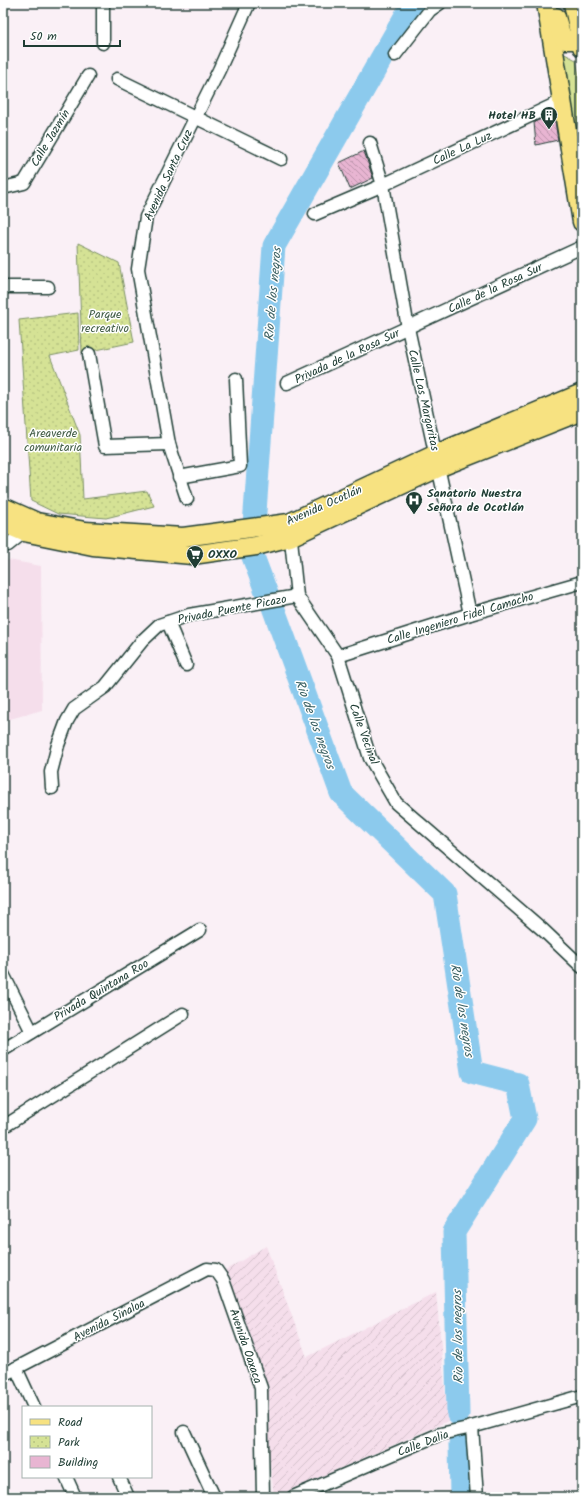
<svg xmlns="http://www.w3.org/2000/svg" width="585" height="1500" font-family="Kalam,sans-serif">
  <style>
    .built { fill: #f5deeb }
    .industrial { fill: url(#industrial-furrows) }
    .green { fill: #d5e295; stroke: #7a9064 }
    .park { fill: url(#park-dots); stroke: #7a9064 }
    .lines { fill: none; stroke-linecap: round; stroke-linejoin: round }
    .river { stroke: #8ccaed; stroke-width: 23 }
    .building { fill: url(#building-back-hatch); stroke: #1f3d34 }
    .street-casing { stroke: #1f3d34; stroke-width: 15 }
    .primary-casing { stroke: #1f3d34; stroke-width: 21 }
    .street { stroke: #fff; stroke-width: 12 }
    .primary { stroke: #f7e281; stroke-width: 18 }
    .labels { text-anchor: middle; stroke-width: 3; stroke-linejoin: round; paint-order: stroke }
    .poi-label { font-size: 12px; font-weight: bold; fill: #1f3d34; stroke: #fff; text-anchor: start }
    .street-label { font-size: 12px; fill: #1f3d34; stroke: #fff }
    .park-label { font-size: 12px; fill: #435e47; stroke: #fff }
    .water-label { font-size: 13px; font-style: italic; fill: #3a6062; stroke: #fff }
  </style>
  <defs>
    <pattern id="industrial-furrows" width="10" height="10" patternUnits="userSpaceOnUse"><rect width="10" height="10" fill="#f5deeb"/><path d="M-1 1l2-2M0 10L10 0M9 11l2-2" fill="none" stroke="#d2bfca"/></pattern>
    <pattern id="park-dots" width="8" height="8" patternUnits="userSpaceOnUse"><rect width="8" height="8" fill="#d5e295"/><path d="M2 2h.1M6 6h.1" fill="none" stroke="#b6c381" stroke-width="1.8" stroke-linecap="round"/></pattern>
    <pattern id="building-back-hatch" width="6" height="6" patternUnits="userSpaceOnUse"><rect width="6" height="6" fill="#e8b5d2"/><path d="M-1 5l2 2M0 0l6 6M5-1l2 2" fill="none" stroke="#bb94ab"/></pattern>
  </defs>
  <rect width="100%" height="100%" fill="#faf0f6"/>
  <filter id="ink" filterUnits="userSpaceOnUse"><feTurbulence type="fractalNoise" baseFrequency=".025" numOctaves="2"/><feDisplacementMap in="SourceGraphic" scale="8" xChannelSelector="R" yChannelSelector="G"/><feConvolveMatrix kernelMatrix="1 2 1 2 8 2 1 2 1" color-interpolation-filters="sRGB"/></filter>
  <g filter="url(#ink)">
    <path class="built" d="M3,559L41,566L42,710L3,721Z"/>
    <path class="industrial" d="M266,1246L307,1357L436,1292L448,1421L274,1497L261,1380L224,1271Z"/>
    <path class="green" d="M559,51L576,60L582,92V167Z"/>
    <g class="park">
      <path d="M78,243L119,263L134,342L82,353Z"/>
      <path d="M78,313L79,350L50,356L80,435L83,499L147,491L154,506L106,518L58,514L31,501L19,320Z"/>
    </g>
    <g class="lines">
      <g class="river">
        <path d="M267,594L252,554L274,246L413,3"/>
        <path d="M273,607L341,793L445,894L472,1072L518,1084L525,1119L454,1232L458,1414"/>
        <path d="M460,1444L461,1497"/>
      </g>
    </g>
    <g class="building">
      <path d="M554,114L558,140L536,145L534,122Z"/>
      <path d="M364,151L373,178L350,189L339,163Z"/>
    </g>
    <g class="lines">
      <defs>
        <g id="street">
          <path d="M103,43V3"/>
          <path d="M395,55L430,10L440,3"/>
          <path d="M117,79L281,159"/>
          <path d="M370,143L383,185L408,328L470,614"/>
          <path d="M3,188L24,183L88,76"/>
          <path d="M315,214L383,185L562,101"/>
          <path d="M3,287H48"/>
          <path d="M89,354L105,446L169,444"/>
          <path d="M287,383L582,247"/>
          <path d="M179,477L240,466L236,379"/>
          <path d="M187,499L169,444L138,269L146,217L219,70L249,3"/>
          <path d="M290,530L297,596L338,656L370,758L396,803L543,930L582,967"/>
          <path d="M3,545H8L24,532"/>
          <path d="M168,622L186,665"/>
          <path d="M338,656L470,614L582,582"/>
          <path d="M52,788L51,772L58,745L67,721L74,709L105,687L142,641L159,625L189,615L297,596"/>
          <path d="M3,974L32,1032"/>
          <path d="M3,1050L200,930"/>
          <path d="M3,1127L183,1014"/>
          <path d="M16,1368L34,1407"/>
          <path d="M3,1375L207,1269L216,1270L223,1280L261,1388L263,1497"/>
          <path d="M472,1427L477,1497"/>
          <path d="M184,1432L214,1497"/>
          <path d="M66,1477L75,1497"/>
          <path d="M119,1477L128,1497"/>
          <path d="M293,1497L440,1434L468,1428L582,1396"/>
        </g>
        <g id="primary">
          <path d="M546,3L582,222"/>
          <path d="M573,3L582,47"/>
          <path d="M556,17L561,34L565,40H575L580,35"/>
          <path d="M3,507L37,522L85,531L183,537L289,523L436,454L582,393"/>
          <path d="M3,523L24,532L93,546L192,555L256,546L290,537L438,468L582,411"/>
        </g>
      </defs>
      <use href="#street" class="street-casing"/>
      <use href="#primary" class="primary-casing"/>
      <use href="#street" class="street"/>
      <use href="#primary" class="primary"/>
    </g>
  </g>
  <defs>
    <symbol id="building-pin" viewBox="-11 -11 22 30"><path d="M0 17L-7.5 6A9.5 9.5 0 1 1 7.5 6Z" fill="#1f3d34" stroke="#fff"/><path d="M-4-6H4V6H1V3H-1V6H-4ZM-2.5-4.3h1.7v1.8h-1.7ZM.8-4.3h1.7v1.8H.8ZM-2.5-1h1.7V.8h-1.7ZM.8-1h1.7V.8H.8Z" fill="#fff"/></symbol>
    <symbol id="hospital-pin" viewBox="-11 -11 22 30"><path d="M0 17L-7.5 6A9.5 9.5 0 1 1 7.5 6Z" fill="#1f3d34" stroke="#fff"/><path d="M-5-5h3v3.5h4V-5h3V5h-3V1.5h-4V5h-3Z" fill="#fff"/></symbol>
    <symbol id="supermarket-pin" viewBox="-11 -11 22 30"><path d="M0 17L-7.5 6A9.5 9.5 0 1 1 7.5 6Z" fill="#1f3d34" stroke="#fff"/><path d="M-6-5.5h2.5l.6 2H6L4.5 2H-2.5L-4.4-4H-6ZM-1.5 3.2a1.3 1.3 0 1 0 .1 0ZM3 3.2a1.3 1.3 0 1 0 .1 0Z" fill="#fff"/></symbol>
  </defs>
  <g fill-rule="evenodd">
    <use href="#building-pin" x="539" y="105" width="20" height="27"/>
    <use href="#hospital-pin" x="404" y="490" width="20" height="27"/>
    <use href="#supermarket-pin" x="185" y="544" width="20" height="27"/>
  </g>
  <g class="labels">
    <g class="poi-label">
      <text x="536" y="119" text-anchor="end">Hotel HB</text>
      <text x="427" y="497">Sanatorio Nuestra<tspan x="427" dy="14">Señora de Ocotlán</tspan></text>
      <text x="208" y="558">OXXO</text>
    </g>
    <g class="street-label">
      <text transform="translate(50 138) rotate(-59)" y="4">Calle Jazmín</text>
      <text transform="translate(462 148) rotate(-25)" y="4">Calle La Luz</text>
      <text transform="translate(168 175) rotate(-65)" y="4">Avenida Santa Cruz</text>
      <text transform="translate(495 288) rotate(-25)" y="4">Calle de la Rosa Sur</text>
      <text transform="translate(347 356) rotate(-25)" y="4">Privada de la Rosa Sur</text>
      <text transform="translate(424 400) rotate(77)" y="4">Calle Las Margaritas</text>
      <text transform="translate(324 505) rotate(-24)" y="4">Avenida Ocotlán</text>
      <text transform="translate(232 609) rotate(-11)" y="4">Privada Puente Picazo</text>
      <text transform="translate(460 618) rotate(-17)" y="4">Calle Ingeniero Fidel Camacho</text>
      <text transform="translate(364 734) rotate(70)" y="4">Calle Vecinal</text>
      <text transform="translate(101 990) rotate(-31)" y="4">Privada Quintana Roo</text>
      <text transform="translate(109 1320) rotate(-27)" y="4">Avenida Sinaloa</text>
      <text transform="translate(246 1346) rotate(71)" y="4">Avenida Oaxaca</text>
      <text transform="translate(423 1443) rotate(-21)" y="4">Calle Dalia</text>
    </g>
    <g class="park-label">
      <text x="105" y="318">Parque<tspan x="105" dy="14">recreativo</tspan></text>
      <text x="53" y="437">Areaverde<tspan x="53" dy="14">comunitaria</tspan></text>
    </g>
    <g class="water-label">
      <text transform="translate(272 294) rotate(-85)" y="5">Rio de los negros</text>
      <text transform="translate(316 724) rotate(70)" y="5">Rio de los negros</text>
      <text transform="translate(463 1010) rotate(81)" y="5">Rio de los negros</text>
      <text transform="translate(457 1337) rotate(-91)" y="5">Rio de los negros</text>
    </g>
  </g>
  <rect width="585" height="1500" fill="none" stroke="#fff" stroke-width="16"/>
  <rect x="8" y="8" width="569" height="1484" fill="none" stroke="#1f3d34" stroke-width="1.5" filter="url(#ink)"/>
  <rect x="22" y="1406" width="130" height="72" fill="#ffffff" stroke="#a5b1ae"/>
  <rect x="30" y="1419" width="20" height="6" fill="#f7e281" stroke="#a5b1ae"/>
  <text x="58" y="1426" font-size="12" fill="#1f3d34">Road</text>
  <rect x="30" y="1436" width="20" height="12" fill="url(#park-dots)" stroke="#a5b1ae"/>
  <text x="58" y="1446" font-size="12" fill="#1f3d34">Park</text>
  <rect x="30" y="1456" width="20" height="12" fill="#e8b5d2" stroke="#a5b1ae"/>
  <text x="58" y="1466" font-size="12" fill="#1f3d34">Building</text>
  <path d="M24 40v6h96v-6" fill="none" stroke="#1f3d34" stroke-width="2"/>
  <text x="30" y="40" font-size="12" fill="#1f3d34" stroke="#ffffff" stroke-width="3" paint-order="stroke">50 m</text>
</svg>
